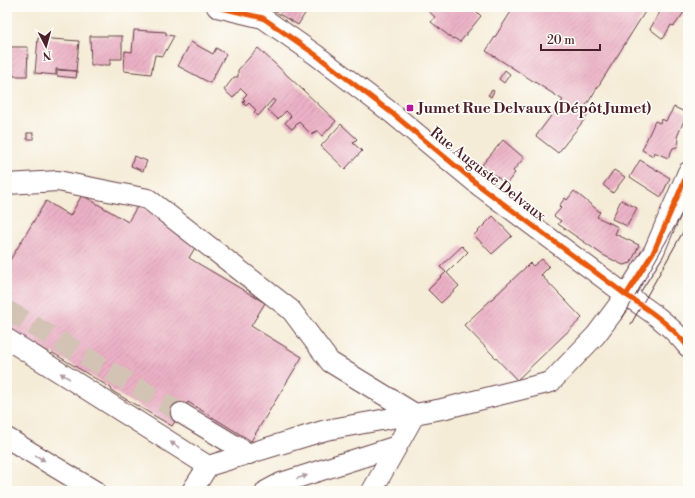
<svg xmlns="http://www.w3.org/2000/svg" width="695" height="498" font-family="'Libre Bodoni',serif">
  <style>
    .building { fill: url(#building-hatch) }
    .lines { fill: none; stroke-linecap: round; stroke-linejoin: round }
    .minor-tunnel { stroke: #d3c3b5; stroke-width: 20; stroke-dasharray: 20 10; stroke-linecap: butt }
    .minor-casing { stroke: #643e45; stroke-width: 22 }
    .minor { stroke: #fff; stroke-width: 20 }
    .tram { stroke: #4a1f2b; stroke-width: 1 }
    .cycleway-casing { stroke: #fdfcf7; stroke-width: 8 }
    .cycleway { stroke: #e8590c; stroke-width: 5 }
    .oneway { fill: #ae9aa0 }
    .poi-dot { fill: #b5179e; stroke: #fdfcf7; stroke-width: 1.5 }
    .labels { text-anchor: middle; stroke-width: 3.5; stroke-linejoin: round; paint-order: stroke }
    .poi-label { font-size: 15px; font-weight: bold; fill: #4a1f2b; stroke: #fdfcf7; text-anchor: start }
    .street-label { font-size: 15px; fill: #4a1f2b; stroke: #fdfcf7 }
  </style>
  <defs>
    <pattern id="building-hatch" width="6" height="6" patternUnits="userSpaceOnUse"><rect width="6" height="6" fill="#ebb0c5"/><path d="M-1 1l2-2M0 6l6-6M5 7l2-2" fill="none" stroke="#cb97a9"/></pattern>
  </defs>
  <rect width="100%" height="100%" fill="#fdfcf7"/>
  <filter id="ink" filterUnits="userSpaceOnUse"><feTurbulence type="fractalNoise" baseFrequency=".025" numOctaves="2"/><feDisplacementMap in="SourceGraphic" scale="8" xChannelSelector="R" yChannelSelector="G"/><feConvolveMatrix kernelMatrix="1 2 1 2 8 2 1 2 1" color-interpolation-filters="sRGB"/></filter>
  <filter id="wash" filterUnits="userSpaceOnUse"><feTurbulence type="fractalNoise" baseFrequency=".012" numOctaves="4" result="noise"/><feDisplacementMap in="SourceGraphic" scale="16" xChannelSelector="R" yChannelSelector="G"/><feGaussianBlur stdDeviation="0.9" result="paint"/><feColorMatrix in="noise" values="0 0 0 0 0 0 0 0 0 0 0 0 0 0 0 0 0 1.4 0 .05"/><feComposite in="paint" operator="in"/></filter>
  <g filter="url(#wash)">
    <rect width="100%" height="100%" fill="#f5ecd7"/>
    <g id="blocks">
      <g class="building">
        <path d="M267,7H309L298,25Z"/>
        <path d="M424,7H479L476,11L481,16L460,42L454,38L453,39L431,22L435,17Z"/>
        <path d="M514,7H648L582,112L588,115L558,153L536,136L563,100L486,51Z"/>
        <path d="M663,7H688L674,26L671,25L663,39L650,29Z"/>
        <path d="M134,30L166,32V35L174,36L163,56L155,55L151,74L124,71L125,51L132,52Z"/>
        <path d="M90,36H122V59H110V65H91Z"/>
        <path d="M38,38L79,41L76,71L56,69V75L35,73Z"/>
        <path d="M191,42L213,54L216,48L226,54L210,83L178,66Z"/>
        <path d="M7,47H28L27,76H7Z"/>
        <path d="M258,48L336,121L322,136L317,130L312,135L299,122L292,129L285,123L291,116L286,111L278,119L268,110L275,101L273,99L258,116L254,112L256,110L249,103L246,106L243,102L245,100L243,98L247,94L241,88L233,98L224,90L234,77H238V70Z"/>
        <path d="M57,70L77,71L76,78L57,76Z"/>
        <path d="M505,70L510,74L504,83L499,79Z"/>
        <path d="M492,90L494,91L491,97L488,95Z"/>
        <path d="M674,107L687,113L677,137L679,141L677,147L673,148L668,158L654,152L653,156L642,150L655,121L660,123L661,119L666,121Z"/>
        <path d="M341,124L357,139L353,143L362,151L345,169L321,146Z"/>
        <rect x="27" y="133" width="6" height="6"/>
        <path d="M503,140L524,158L513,171L515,173L506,184L482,165Z"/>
        <path d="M134,156L147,161L143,171L131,166Z"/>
        <path d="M640,160L670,178L661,197L630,177Z"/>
        <path d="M614,170L625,177L613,193L603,185Z"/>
        <path d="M574,191L600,212L597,217L618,227L615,234L639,245L631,263L623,265L603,255L558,224L561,221L554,216L561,208L559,206L565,198L567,200Z"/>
        <path d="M82,195L128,222L138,205L199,241L189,258L265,303L251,326L302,357L251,441L188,402L172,426L112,391L111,388L53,353L51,354L7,328V265L46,201L70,216Z"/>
        <path d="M621,200L637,208L627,226L612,219Z"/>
        <path d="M493,216L512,236L492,254L474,235Z"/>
        <path d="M462,246L468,252L447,273L459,286L441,303L428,290L446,272L440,267Z"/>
        <path d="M542,259L549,267L541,275L582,318L517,380L464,325L526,267L530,263L533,266Z"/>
      </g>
    </g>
  </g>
  <g filter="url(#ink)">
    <use href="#blocks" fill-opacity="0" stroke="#643e45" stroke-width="1"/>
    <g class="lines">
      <path class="minor-tunnel" d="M7,310L181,413"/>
      <defs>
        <g id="minor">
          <path d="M217,7L263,18L316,55L393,114L481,187L626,295C649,310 671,325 688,347"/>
          <path d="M7,184L58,181L148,199L291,310L330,362L415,414L372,491"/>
          <path d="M7,339L208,466"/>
          <path d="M181,413L249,454"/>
          <path d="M7,438L95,491"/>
          <path d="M192,491L208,466L326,430L442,409L551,382L596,335L626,295L654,251L688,172"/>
          <path d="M266,491L281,483L397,446"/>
        </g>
      </defs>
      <use href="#minor" class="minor-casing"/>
      <use href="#minor" class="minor"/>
      <g class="tram">
        <path d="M622,319L688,203"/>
        <path d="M631,324L688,223"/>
      </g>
      <defs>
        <g id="cycleway">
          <path d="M217,7L263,18L316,55L393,114L481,187L626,295C649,310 671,325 688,347"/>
          <path d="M626,295L654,251L688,172"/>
        </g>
      </defs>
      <use href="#cycleway" class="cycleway-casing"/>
      <use href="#cycleway" class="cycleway"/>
    </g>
    <defs><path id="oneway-solid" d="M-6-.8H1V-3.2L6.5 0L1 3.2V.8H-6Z"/></defs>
    <g class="oneway">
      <use href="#oneway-solid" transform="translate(65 376) rotate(-148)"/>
      <use href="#oneway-solid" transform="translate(175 445) rotate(-148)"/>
      <use href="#oneway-solid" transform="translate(40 458) rotate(31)"/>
      <use href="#oneway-solid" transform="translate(302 477) rotate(-18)"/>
    </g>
  </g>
  <rect class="poi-dot" x="406" y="104" width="8" height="8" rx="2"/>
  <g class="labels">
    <g class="poi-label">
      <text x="418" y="113">Jumet Rue Delvaux (Dépôt Jumet)</text>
    </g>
    <g class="street-label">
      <text transform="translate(488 174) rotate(38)" y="5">Rue Auguste Delvaux</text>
    </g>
  </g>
  <rect width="695" height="498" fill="none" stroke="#fdfcf7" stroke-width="24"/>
  <g transform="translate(46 46) rotate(174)" stroke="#fdfcf7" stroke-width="3" paint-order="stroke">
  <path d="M0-3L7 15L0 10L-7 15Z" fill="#4a1f2b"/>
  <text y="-6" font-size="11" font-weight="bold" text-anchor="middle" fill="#4a1f2b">N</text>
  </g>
  <path d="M541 44v6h59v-6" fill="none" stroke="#4a1f2b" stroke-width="2"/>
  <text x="547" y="44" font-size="12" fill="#4a1f2b" stroke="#fdfcf7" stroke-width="3" paint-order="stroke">20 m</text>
</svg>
